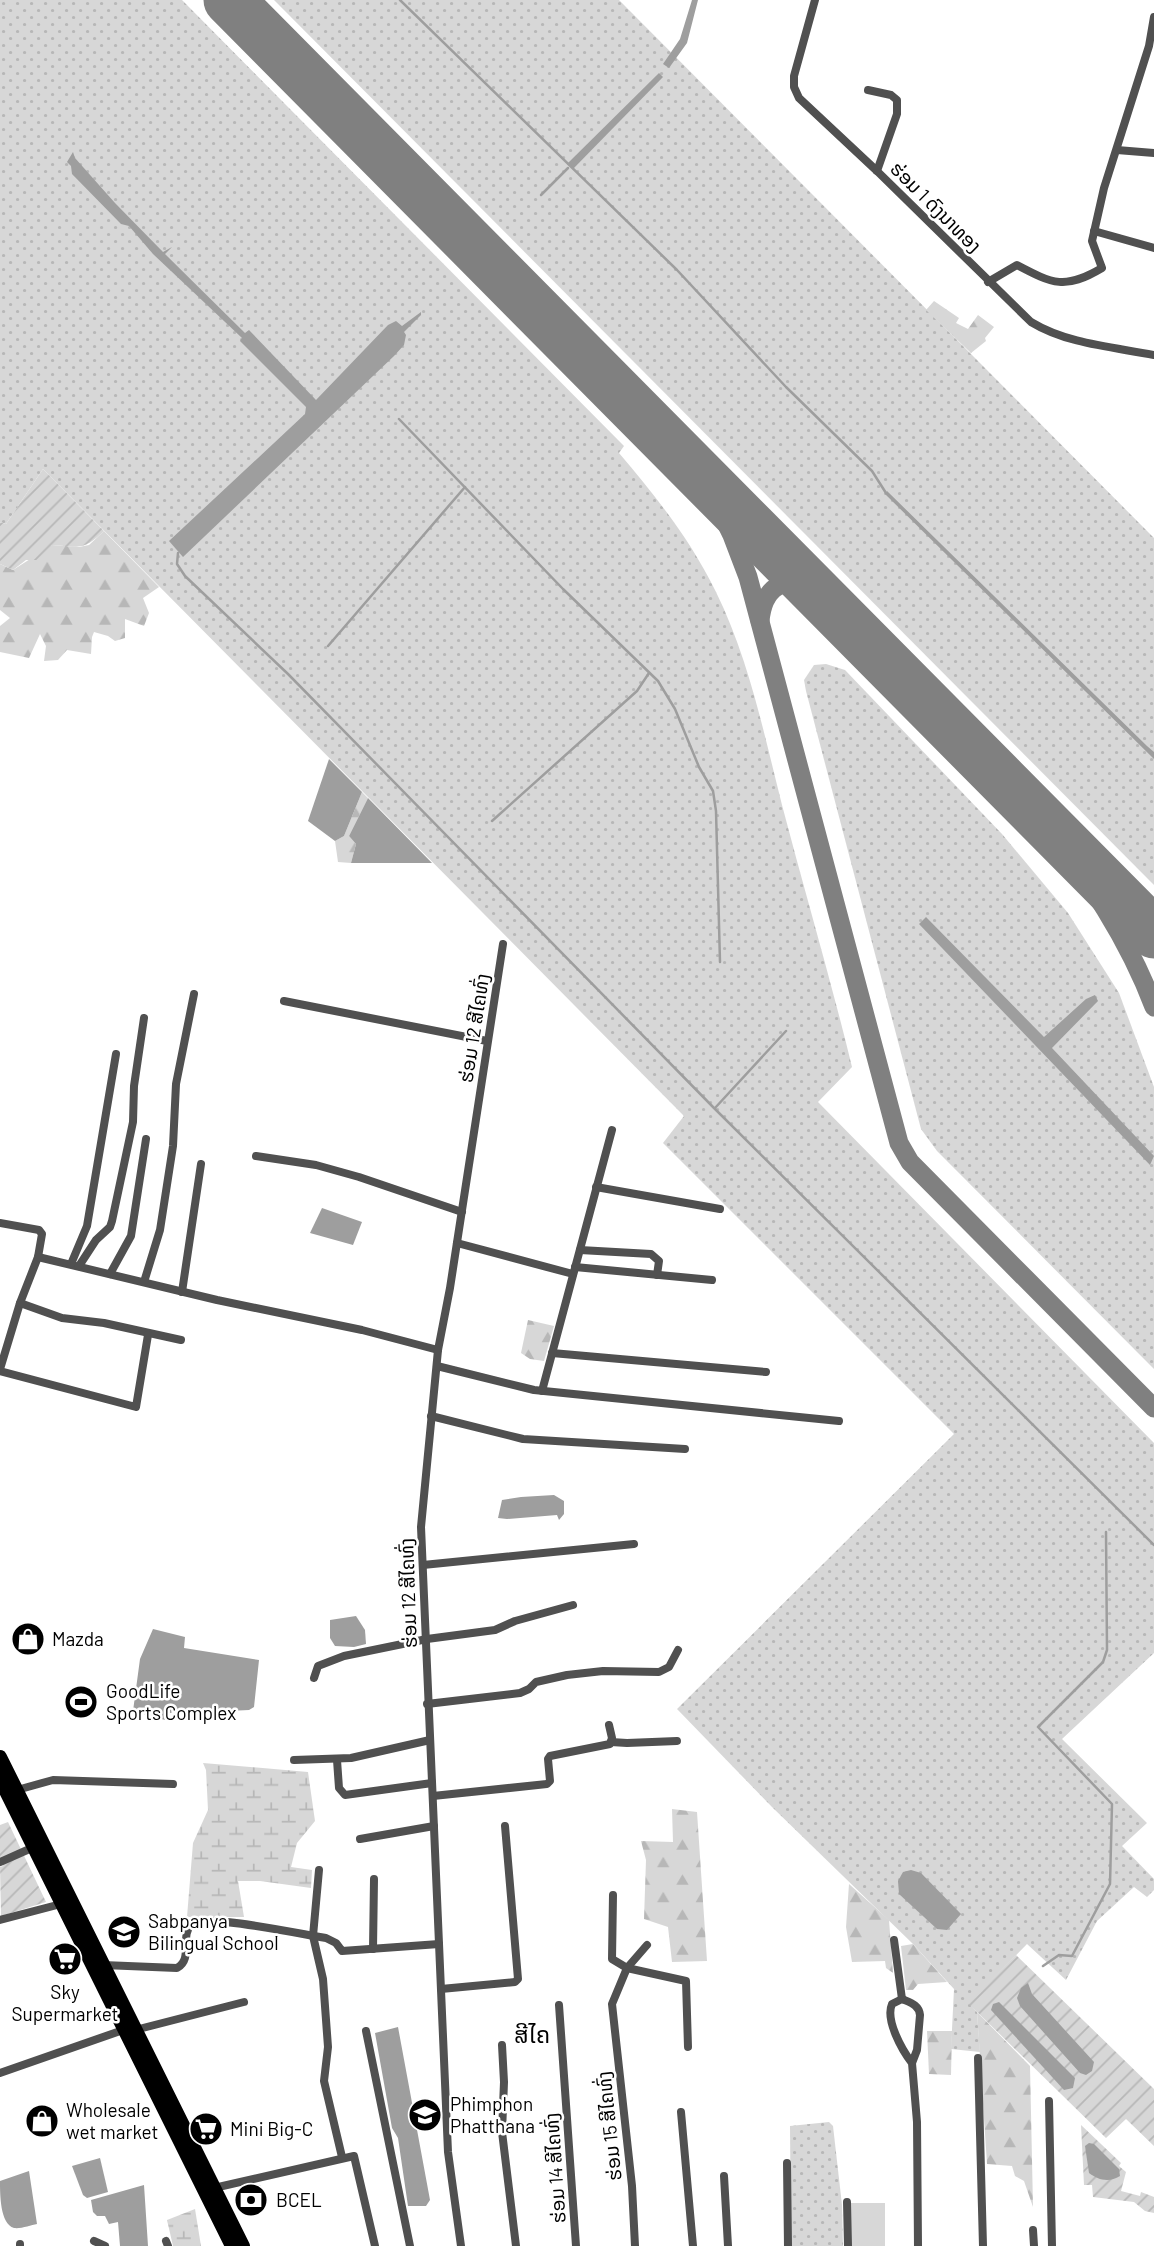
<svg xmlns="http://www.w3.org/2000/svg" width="1154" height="2246" font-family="Barlow,'Noto Sans Lao',sans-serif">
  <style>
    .grass { fill: url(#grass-dots) }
    .forest { fill: url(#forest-firs) }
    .wetland { fill: url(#wetland-marsh) }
    .garden { fill: url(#garden-furrows) }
    .pitch { fill: #d7d7d7 }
    .water { fill: #9e9e9e }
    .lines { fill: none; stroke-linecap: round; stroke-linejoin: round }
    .stream { stroke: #9e9e9e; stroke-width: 2.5 }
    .taxiway { stroke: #808080; stroke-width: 19 }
    .runway { stroke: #808080; stroke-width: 51 }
    .minor { stroke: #505050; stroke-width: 8 }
    .trunk { stroke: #000; stroke-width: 14 }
    .labels { text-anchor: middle; stroke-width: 5; stroke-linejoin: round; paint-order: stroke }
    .street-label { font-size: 19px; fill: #000; stroke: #fff }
    .poi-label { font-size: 19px; fill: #000; stroke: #fff; text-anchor: start }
    .quarter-label { font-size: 23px; fill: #000; stroke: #fff }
  </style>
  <defs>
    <pattern id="grass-dots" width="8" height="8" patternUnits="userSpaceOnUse" patternTransform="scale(1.75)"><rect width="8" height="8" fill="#d7d7d7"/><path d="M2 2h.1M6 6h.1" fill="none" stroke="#b7b7b7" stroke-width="1.8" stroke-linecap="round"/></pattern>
    <pattern id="forest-firs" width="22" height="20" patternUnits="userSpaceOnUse" patternTransform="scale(1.75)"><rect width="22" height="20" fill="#d7d7d7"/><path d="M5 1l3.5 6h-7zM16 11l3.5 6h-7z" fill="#b7b7b7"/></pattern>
    <pattern id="wetland-marsh" width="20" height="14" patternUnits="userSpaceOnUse" patternTransform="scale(1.75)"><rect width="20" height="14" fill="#d7d7d7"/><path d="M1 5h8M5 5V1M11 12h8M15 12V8" fill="none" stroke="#b7b7b7"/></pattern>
    <pattern id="garden-furrows" width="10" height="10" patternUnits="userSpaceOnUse" patternTransform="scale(1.75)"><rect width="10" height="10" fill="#d7d7d7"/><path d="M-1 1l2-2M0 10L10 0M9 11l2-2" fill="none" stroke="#b7b7b7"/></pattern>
  </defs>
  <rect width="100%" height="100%" fill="#fff"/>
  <g class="grass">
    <path d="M0,0H182L624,446L619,453C657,498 690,539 716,592C749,659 764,734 782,805C805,893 831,980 852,1067L818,1102L1154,1443V1653L1062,1739L1147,1823L1122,1846L1154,1879V1890L1147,1897L1134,1887L1097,1921L1066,1980L1027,1944L969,2003L977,2012L980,2052L951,2049L954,1989L913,1944L772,1807L677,1709L954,1434L663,1143L684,1116L43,469L6,524L0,522Z"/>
    <path d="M274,0H619L1154,538V885Z"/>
    <path d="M826,664L845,670L1002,834L1068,913L1119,993L1154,1087V1369L937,1151L921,1129L806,691L804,680L814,665Z"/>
    <path d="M829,2122L833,2126L842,2205L843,2246H791L790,2126Z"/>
  </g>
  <g class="forest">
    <path d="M934,301L959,318L956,323L968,329L978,315L994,327L985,338L986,341L971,353L926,310Z"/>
    <path d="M104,531L159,587L143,598L149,613L144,626L125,619V638L115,641L108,636L94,632L92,637L91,654L67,650L58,660L44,661L46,646L40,634L29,658L0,652V626L10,618L0,610V564L13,570L52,545L79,547L89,545Z"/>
    <path d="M362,792L368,798L349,836L356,844L351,863L338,862L335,841L344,836Z"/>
    <path d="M528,1320L554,1326L544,1361L530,1359L521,1353Z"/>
    <path d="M672,1809L697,1812L707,1961L672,1962L668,1927L644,1919L646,1860L641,1841L673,1842Z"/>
    <path d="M849,1884L889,1920L893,1973L886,1968L885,1961L852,1962L846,1927Z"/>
    <path d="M913,1944L947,1982L918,1984L913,1990H906L901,1946Z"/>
    <path d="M977,2012L1030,2066L1033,2207L1024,2181L1015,2176L1012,2166L987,2164Z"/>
    <path d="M927,2031H952L951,2075L929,2074Z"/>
  </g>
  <g class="wetland">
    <path d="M203,1763L308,1772L315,1821L297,1843L291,1867L312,1870L311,1888L260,1881H238L244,1917H187L193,1843L208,1810L206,1770Z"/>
    <path d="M195,2209L201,2246H173L167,2220Z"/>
  </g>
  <g class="garden">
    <path d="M43,469L104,531C83,551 80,547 52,545L44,560H26L13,570L0,564V522L6,524Z"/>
    <path d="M8,1822L46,1902L1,1916L0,1867L3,1866L0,1859V1825Z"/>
    <path d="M1016,1955L1154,2089V2146L1126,2119L1106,2138L968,2003Z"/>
    <path d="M1081,2125L1121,2163L1119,2166L1126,2172L1121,2191L1140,2196L1141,2192L1154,2197V2213L1145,2211L1134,2202L1093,2197L1092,2185H1084Z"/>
  </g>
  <rect class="pitch" x="849" y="2203" width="36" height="43"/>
  <g class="water">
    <path d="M692,0H698L687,43L669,68L663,64L680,39Z"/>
    <path d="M659,73L663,77L573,169L567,164Z"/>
    <path d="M73,152L75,158L115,203L163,252L172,247L165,254L245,333L249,330L316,400L388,325L396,321L402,326L421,312V315L404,332L406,335L404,345L394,356L183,557L169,541L305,414L306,407L240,341L242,338L153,254L129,226L121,224L72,174L71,166L67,162Z"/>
    <path d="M887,491L1147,746L1154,752V759L885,494Z"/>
    <path d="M329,759L362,792L344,836L335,841L308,821Z"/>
    <path d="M368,798L432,863H351L356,844L349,836Z"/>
    <path d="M926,917L1044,1037L1086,999L1095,995L1098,1001L1052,1048L1154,1156L1150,1165L919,924Z"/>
    <path d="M322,1208L362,1222L353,1245L310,1233Z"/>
    <path d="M554,1495L564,1501V1514L559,1520L557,1515L507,1519L498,1518L502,1500L521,1497Z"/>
    <path d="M356,1616L365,1630L366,1644L354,1647L335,1646L330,1638V1620Z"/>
    <path d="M153,1629L185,1637L184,1648L259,1660L254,1707L249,1710L186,1713L182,1708L168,1714L165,1720L133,1711L140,1659Z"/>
    <path d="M911,1870L921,1873L961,1914L947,1930L937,1929L899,1894L898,1881L903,1872Z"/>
    <path d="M1028,1983L1032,1994L1094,2062L1092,2071L1086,2075L1080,2073L1020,2006L1017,1998L1021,1988Z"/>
    <path d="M999,2002L1075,2078L1073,2088L1064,2090L991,2010L993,2004Z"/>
    <path d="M398,2027L430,2200L426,2206H408L398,2138L392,2128L375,2033Z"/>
    <path d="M1089,2143L1094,2144L1119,2169L1120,2176C1109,2183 1098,2180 1089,2173L1085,2146Z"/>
    <path d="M100,2158L108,2192L87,2198L83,2195L72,2166Z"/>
    <path d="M29,2171L37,2224C31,2225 21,2229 14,2228C0,2224 0,2194 0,2181Z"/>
    <path d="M144,2185L148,2246H120L118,2222L109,2224L105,2216H97L93,2212L91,2200Z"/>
  </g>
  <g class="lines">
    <g class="stream">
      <path d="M400,0L677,270L786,387L872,471L886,493"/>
      <path d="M541,195L568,168"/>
      <path d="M399,419L563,589L658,681L675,709L699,767L713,791L716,811L720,962"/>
      <path d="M178,553L177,564L185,576L288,674L714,1108L1154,1545"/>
      <path d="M328,646L465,487"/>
      <path d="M492,821L637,691L649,673"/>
      <path d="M715,1108L786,1031"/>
      <path d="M1043,1966L1059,1955L1072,1956L1110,1884L1112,1804L1038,1727L1103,1662L1107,1650L1106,1532"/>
    </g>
    <g class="taxiway">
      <path d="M705,480L732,535L748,577L899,1143L910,1162L1154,1408"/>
      <path d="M760,621C763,588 785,571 816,592"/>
      <path d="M1043,821C1088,879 1128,938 1154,1007"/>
    </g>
    <path class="runway" d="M229,0L1154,933"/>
    <g class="minor">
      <path d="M815,0L794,76V87L799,98L877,171L1031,322C1067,344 1113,347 1154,355"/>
      <path d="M868,90L891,95L897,100V114L877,171"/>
      <path d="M1117,150L1154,153"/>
      <path d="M1094,231L1154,248"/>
      <path d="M988,282L1017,265C1053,284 1065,290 1102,268L1092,241L1104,188L1149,46L1154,17"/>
      <path d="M284,1001L487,1041"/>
      <path d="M256,1156L316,1165L359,1177L462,1212"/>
      <path d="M596,1187L720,1209"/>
      <path d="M0,1223L39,1230L42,1234L38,1257L20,1303L0,1369"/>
      <path d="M457,1243L573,1274"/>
      <path d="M580,1250L651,1254L659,1261L657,1275"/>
      <path d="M38,1257L217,1300L362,1330L438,1350"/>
      <path d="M71,1264L87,1226L116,1054"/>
      <path d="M79,1266L96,1240L110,1227L112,1221L133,1122L134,1086L144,1018"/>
      <path d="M575,1267L712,1280"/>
      <path d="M110,1274L131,1236L146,1139"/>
      <path d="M144,1282L160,1230L173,1146L176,1084L194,994"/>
      <path d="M182,1292L201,1164"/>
      <path d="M20,1303L62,1318L104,1323L181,1340"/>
      <path d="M552,1353L766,1372"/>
      <path d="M437,1366L534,1390L839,1421"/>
      <path d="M0,1371L136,1407L148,1335"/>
      <path d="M542,1391L612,1130"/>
      <path d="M431,1416L523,1439L685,1449"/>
      <path d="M423,1565L634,1544"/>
      <path d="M314,1678L318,1666L344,1656L427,1639L495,1630L515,1621L573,1605"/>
      <path d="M427,1704L520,1693L529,1689L536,1682L567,1675L603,1671L659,1672L669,1667L678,1650"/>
      <path d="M611,1742L627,1743L677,1741"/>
      <path d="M294,1760L351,1758L430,1740"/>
      <path d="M337,1760L339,1788L345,1795L432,1783"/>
      <path d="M17,1790L53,1780L173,1784"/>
      <path d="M433,1796L547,1784L550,1781L548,1759L550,1756L610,1744L612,1738L609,1725"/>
      <path d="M360,1839L434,1826"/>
      <path d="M0,1862L34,1847"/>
      <path d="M319,1870L313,1936L323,1979L328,2047L324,2081L342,2157"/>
      <path d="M613,1895L612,1959L627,1968L686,1981L688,2047"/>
      <path d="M0,1920L61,1904"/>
      <path d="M894,1940L902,1999"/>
      <path d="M373,1949L374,1879"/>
      <path d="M103,1965L177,1968C194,1959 179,1935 192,1924C205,1913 305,1935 326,1938L336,1943L342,1951L439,1944"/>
      <path d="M441,1989L515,1982L518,1979L505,1826"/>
      <path d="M559,2005L576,2246"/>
      <path d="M135,2030L244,2002"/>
      <path d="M366,2031L410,2246"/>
      <path d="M502,2045L504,2082L502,2132L516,2246"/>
      <path d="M978,2058L983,2246"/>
      <path d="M912,2063C902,2050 885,2020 892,2004L902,1999C911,2003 919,2005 920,2015L917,2050L912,2063L917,2122L918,2246"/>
      <path d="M0,2073L126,2029"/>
      <path d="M1049,2101L1052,2246"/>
      <path d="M681,2112L693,2246"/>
      <path d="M787,2163L788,2246"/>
      <path d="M724,2176L728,2246"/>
      <path d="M214,2188L354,2156L375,2246"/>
      <path d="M847,2202L848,2246"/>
      <path d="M1033,2230L1034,2246"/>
      <path d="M94,2241L105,2246"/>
      <path d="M166,2241L168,2246"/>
      <path d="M20,2244V2246"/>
      <path d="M461,2246L448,2152L421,1527L438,1350L450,1288L503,944"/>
      <path d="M635,2246L632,2186L612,2004L627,1968L647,1945"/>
    </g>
    <g class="trunk">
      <path d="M0,1757L243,2246"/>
      <path d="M0,1779L232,2246"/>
    </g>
  </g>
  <defs>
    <symbol id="shop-disc" viewBox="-11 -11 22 22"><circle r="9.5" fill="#000" stroke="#fff"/><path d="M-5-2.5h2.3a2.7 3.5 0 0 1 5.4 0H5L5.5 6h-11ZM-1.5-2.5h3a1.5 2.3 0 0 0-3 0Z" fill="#fff"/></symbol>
    <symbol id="stadium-disc" viewBox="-11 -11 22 22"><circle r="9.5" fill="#000" stroke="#fff"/><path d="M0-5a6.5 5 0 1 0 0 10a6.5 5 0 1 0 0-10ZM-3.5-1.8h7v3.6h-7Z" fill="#fff"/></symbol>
    <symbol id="school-disc" viewBox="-11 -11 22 22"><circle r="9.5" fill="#000" stroke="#fff"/><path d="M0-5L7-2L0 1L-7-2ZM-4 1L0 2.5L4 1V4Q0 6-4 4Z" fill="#fff"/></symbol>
    <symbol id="supermarket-disc" viewBox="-11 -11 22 22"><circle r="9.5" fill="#000" stroke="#fff"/><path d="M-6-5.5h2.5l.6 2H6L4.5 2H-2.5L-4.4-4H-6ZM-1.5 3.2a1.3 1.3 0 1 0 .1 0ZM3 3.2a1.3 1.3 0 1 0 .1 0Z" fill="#fff"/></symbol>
    <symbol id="bank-disc" viewBox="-11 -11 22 22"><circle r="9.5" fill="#000" stroke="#fff"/><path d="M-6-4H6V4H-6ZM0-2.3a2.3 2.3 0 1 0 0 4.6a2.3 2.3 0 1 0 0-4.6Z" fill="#fff"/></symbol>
  </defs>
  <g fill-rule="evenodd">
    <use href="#shop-disc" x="9" y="1620" width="38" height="38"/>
    <use href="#stadium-disc" x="62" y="1683" width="38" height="38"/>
    <use href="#school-disc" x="105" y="1913" width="38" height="38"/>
    <use href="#supermarket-disc" x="46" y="1940" width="38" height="38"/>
    <use href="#school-disc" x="406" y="2096" width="38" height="38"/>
    <use href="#shop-disc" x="23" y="2102" width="38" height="38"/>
    <use href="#supermarket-disc" x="187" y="2110" width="38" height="38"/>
    <use href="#bank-disc" x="232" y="2181" width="38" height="38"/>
  </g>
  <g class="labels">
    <g class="street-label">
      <text transform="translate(936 207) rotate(45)" y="7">ຮ່ອມ 1 ດົງນາທອງ</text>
      <text transform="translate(474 1028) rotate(-81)" y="7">ຮ່ອມ 12 ສີໄຄທົ່ງ</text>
      <text transform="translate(408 1593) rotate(-92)" y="7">ຮ່ອມ 12 ສີໄຄທົ່ງ</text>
      <text transform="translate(609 2126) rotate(-96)" y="7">ຮ່ອມ 15 ສີໄຄທົ່ງ</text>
      <text transform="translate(555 2168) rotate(-94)" y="7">ຮ່ອມ 14 ສີໄຄທົ່ງ</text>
    </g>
    <g class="poi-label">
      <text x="52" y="1646">Mazda</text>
      <text x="106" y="1698">GoodLife<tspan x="106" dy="22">Sports Complex</tspan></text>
      <text x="148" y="1928">Sabpanya<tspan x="148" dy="22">Bilingual School</tspan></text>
      <text x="65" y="1999" text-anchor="middle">Sky<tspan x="65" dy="22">Supermarket</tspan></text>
      <text x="450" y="2111">Phimphon<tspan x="450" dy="22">Phatthana</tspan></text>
      <text x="66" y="2117">Wholesale<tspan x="66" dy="22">wet market</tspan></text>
      <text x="230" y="2136">Mini Big-C</text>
      <text x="276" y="2207">BCEL</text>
    </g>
    <g class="quarter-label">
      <text x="532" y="2043">ສີໄຄ</text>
    </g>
  </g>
</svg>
